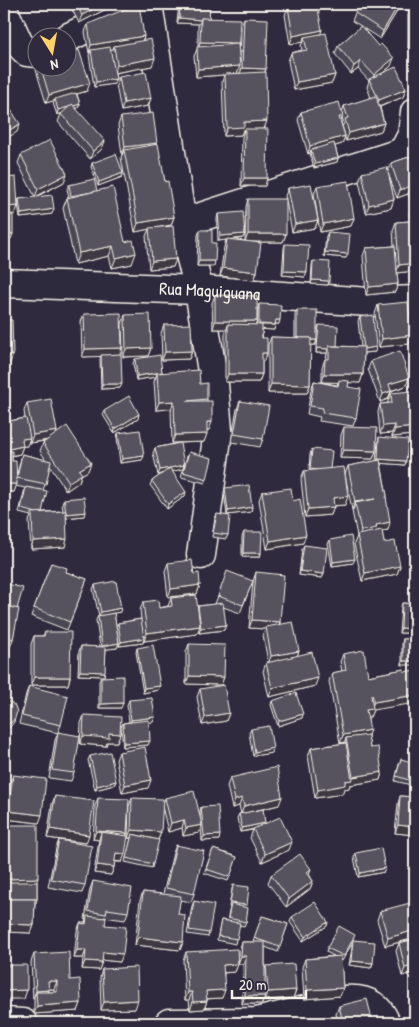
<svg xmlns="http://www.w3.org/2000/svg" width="419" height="1027" font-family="'Patrick Hand',sans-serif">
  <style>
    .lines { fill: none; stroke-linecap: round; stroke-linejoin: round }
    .minor-casing { stroke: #f4f1e8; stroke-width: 31 }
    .minor { stroke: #2f2a3d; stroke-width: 28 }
    .wall { fill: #4a4752; stroke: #f4f1e8; fill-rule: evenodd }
    .shaded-wall { fill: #3c3942; stroke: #f4f1e8 }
    .building { fill: #56525f; stroke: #f4f1e8 }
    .labels { text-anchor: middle; stroke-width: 4.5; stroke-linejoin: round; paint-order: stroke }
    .street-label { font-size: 18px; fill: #f4f1e8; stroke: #2f2a3d }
  </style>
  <rect width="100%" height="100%" fill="#2f2a3d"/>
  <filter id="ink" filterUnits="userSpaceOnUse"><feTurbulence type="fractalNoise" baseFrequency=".02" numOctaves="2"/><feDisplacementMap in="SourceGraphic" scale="10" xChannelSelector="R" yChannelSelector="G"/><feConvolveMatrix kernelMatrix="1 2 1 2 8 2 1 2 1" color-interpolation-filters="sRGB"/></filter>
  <g filter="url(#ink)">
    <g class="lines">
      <defs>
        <g id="minor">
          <path d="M148,4L182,223L199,290L214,384L218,431L201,555"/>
          <path d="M4,11L19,44L27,52L38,53"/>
          <path d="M67,38L120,12"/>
          <path d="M182,223L403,152L412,135L415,112"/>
          <path id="s1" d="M4,283L199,290L369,302L415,300"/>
          <path d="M4,1022L23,1023"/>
          <path d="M169,1023L256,1022L345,1000C365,998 378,1004 386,1023"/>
        </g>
      </defs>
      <use href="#minor" class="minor-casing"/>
      <use href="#minor" class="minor"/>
    </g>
    <g class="wall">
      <path d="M69,4H116L79,23Z"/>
      <path d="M179,4H210L209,19L239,43L238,45L240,63L241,26L244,18L266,69L265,73V186H241L242,137L244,130H243L241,135L224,136L222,82L224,75L196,77L194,56L198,47V26L199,24L177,23Z"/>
      <path d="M360,4H415V88H414L411,56L414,48H408V15L410,11L398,6L396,13L380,39L363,28L391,66L383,73L406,89L403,97L380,107L384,123L381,131L346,141L342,127L344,123L342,118L341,122L345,136L342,144L335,146L338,158L337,162L314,168L310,153L308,154L298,120L301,112L342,113L344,106L371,98L367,87L369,81L358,69L351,74L335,54L338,46L361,26L352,21L355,13Z"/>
      <path d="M288,7L321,34L335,75L332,83L294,90L288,61L291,53L302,50L301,45L303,42L290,44L285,15Z"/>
      <path d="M88,24L144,36L143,41L152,66L115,73L116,79L114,84L94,87L89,55L90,53H89L85,32Z"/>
      <path d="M38,66V68H68L87,91L77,94L80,104L78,108L76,109L102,149L90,159L58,122L61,114L62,113L57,115L53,103L55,100L46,103L36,70Z"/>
      <path d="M119,77L151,98L148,106L121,111L116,85Z"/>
      <path d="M121,117L157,143V144L165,182L174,217L171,225L160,227L173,267L149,269L146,236L149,229L135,232L121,158L122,155L118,125Z"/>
      <path d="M21,155L64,182L36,197L52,214L20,218L18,203L19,199L35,197L18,163Z"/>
      <path d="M415,155V200L411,201L408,194L397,198L388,173L394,199L391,208L366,213L359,181L362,173L388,171L391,163Z"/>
      <path d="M92,163L122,177L98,186L91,167Z"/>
      <path d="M69,185L97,191L125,242L132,264L112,268L109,256L75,264L63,208L67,198L69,197L67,189Z"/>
      <path d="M317,186L354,218L351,226L320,232L314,194Z"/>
      <path d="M288,188L318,220L315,228L292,232L285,196Z"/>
      <path d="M248,199L286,234L283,242H250L257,272L254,280L220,276L224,247L226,240L218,241L217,219L218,214L245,234L243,238L232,239L245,241L246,207Z"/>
      <path d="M415,209V271L397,273L398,284L395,292L366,295L363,256L366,248L394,246L393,230L396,222L411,221L409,214L411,210Z"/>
      <path d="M200,230L212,243L214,266H197L198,235Z"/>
      <path d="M328,232L346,258L324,256L326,236Z"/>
      <path d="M285,244L307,272L305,277L282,275L284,248Z"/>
      <path d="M313,261L329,281L328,285L311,284L312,265Z"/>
      <path d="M215,295L257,321L256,324H257L258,308L259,304L279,324H275L274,330L262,329L264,361H262V374L259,382H225V333L227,329H213L212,303Z"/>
      <path d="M378,305L409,344L379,347L375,314Z"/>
      <path d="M297,310L317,330L319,325L337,346L361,347L358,321L360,317L375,352L364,353L363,374L360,383L348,382V387L356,418L353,426L319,421L320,417L307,414L311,390L314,381L337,385L338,382H322V367L325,359H326L327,353H316V341L315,345H310V385L307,393H268V345L271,337L295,338V314Z"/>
      <path d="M84,314L119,354L120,388L101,389L100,359L101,356L82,357L81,322Z"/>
      <path d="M125,315L151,348L148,356L123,357L122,324Z"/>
      <path d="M164,325L192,351L189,359L162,360L161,333Z"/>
      <path d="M135,359L162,372L200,384L207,399V401L209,430H207L204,442L180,443L183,469L172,471L185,496L167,509L150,485L152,481L162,474L158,475L153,453L155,448L179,443H172L171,409L156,410L154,381L156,377L136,380L133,363Z"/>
      <path d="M371,361L406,386L391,391L388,399L380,402L368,369Z"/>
      <path d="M415,368V386L413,373Z"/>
      <path d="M4,392L10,421L25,418L24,411L27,403L88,471L81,475L79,482L66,491L50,466L43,491L42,512L63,511L62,504L64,499L86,512L84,516L66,518L65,547L31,549L29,521L31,516L19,513L25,488L16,486L14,492H4ZM29,439L30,443L46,441L43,443L40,451L46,460L22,454L17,474L12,461V456L20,454L23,446H27Z"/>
      <path d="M391,393L415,420V429L413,435L392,437V433L380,434L378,412L380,404L388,403V401Z"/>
      <path d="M415,397V415L414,402Z"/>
      <path d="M240,401L263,439L260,447L231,442L237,409Z"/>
      <path d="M104,411L138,419L114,433L103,415Z"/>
      <path d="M344,427L376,451L373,459L340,458L341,435Z"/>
      <path d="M118,433L142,460L120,463L117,437Z"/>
      <path d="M379,437L405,465L381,463L387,496L386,499L388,530L382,531L384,543L400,566L397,574L362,581L354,544L357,536L352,511L353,510H352L345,474L348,466L376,461L378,442Z"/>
      <path d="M312,449L330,469L345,505L334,506L331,515L305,517L301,479L304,471H309L310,454Z"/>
      <path d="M187,456L207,479L205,483L181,477Z"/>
      <path d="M225,488L251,512L227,515L224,493Z"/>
      <path d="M262,492L293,501L303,543L267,549L259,500Z"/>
      <path d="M415,504V528L412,509L414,505Z"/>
      <path d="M217,514L228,535L226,539L212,537L215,518Z"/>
      <path d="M244,532L261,553L260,557H242V537Z"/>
      <path d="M330,540L353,563L332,566L328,544Z"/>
      <path d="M304,545L324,574L322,578L299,575L302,549Z"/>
      <path d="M51,563L66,572L87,579L67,630L31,616Z"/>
      <path d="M168,563L194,574L200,585L197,594L168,597L165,571Z"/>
      <path d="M256,572L280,622V625L299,651L297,655L315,686L269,697L263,671L266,663L268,662L263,635L265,629L249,628L253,581Z"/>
      <path d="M253,581L240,613L223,607L224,630L199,633V629L197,634L144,641V639L143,643L119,646L116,627L118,623L141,619L140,610L143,602L159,608L168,606L171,598L198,608V606L215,604L218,596Z"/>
      <path d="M4,583L18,608L13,639L10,647L4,646Z"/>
      <path d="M95,585L120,612L114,613L119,643L117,648L106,649L104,676L78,675L79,651L81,646L100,647L96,620L98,616H99L93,589Z"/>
      <path d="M402,603L415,604V633H399L401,607Z"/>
      <path d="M45,632L70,677L68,685H31V644L34,636H43Z"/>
      <path d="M403,639H415L402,665V643Z"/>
      <path d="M189,644L224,677L221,685L186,684V652Z"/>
      <path d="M137,648L158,690L143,693L136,652Z"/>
      <path d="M343,654L368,676L404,669L373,710L370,717H368V735L370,748L382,772L380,780L350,785L349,788L344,789L342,794L315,798L308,756L311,748L345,743V742L340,743L329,681L332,673L342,671L340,662Z"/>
      <path d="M101,677L121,708H99V681Z"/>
      <path d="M29,686L61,725L58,732L74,773L71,781L49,778L55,740L58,733L19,724L26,694Z"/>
      <path d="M200,689L229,713L226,721L202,725L197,697Z"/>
      <path d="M129,700L155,717L153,722H149L148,745L123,747L121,727L123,723L129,722L127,705Z"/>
      <path d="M272,701L303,714L302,718L278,726L271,705Z"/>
      <path d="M84,715L120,734L117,742H107L106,746L80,744L81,723Z"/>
      <path d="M251,729L272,753L253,756L249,733Z"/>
      <path d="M119,752L148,788L122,793L116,760Z"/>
      <path d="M90,756L116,781L114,785L95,790L88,760Z"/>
      <path d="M415,763V786L395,781L399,764Z"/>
      <path d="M13,775L39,823L5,819L10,783Z"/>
      <path d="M230,778L279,805L263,809L265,824L289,850L262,862L250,838L253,830L240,832L237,818L239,814L241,813L239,806L232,808L227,786Z"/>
      <path d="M55,796L86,843L47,838L52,804Z"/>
      <path d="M400,796L415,797V835L395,833L398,804Z"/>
      <path d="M98,798L127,833L122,862H115L114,867L111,875L94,873L99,840L93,839L95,806Z"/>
      <path d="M132,798L161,832L158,840L152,868L125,862L131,838H128L129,806Z"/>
      <path d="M165,798L200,817V811L201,807L219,840L202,841L201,827L199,833L183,836L182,828L168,832L162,806Z"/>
      <path d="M4,825L37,882V899L36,903H35L34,925L31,933L4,932Z"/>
      <path d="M59,840L85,885L82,893L48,887L56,848Z"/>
      <path d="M415,843V873H413L412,851Z"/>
      <path d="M176,845L194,894L191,902L180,900L178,914L183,942L180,950L135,945L140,900L143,892L163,894L173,853Z"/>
      <path d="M213,849L237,857L228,881L204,873Z"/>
      <path d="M356,853L384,872L358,877L354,857Z"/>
      <path d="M311,869L309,874L313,881L310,889L286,907L268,883L271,875Z"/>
      <path d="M93,881L128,912L125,920L104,917L105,925L120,962L102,960L99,970L82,969L83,958H74L77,931L80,923H85L86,920L85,919L90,889Z"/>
      <path d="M233,885L247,905L246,908V922L244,926L239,925L235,944L217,940L221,920L227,921L230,907H229L232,889Z"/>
      <path d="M194,901L209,933L208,937L187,934L192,906Z"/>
      <path d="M380,911L415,938L385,946L377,920Z"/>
      <path d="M262,916L288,924L278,952L265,947V969L266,966L296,990L293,998L265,1000L264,997L262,1004H242L243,964H238L239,950L242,942H253Z"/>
      <path d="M292,917L328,922L327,926L303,941L290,922Z"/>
      <path d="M415,939V972L402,976L396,951L399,943Z"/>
      <path d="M354,940L373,963L371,968L349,965L353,942L342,961L341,960L343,988L340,996L304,999L302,967L305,959L334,956L326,952L327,948Z"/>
      <path d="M186,952L238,964L235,972L224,973L222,998L207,999V1001L204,1009L190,1010L189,1000H185L183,960Z"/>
      <path d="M34,954L70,980L81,1003L78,1011L34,1014V999H33L31,962ZM49,989H54V992H48Z"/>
      <path d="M102,969L135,1009L101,1010L100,977Z"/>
      <path d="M339,1006L373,1023H338L336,1014Z"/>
    </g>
    <g class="shaded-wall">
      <path d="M103,4H116L79,23L82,15Z"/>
      <path d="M399,4L396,13L380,39L383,31Z"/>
      <path d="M179,18L201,20L199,24L177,23Z"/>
      <path d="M322,30L319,38L304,37L303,42L290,44L293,36Z"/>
      <path d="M144,36L141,44L114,46L113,49L91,52V50L90,53H89L91,45Z"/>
      <path d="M410,40H415V48H408Z"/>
      <path d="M200,42L239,43L236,51L198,50Z"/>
      <path d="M155,58L152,66L114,73L117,65Z"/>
      <path d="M394,58L391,66L371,83L374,75Z"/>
      <path d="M361,61L358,69L351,74L354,66Z"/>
      <path d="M240,66L237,74L196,77L198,69Z"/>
      <path d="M242,68L266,69L263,78L239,76Z"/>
      <path d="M335,75L332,83L294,90L297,82Z"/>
      <path d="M116,79L114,84L94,87L96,82Z"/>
      <path d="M90,83L87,91L46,103L49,95Z"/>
      <path d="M406,89L403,97L376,108L379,100Z"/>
      <path d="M151,98L148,106L121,111L124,103Z"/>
      <path d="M80,104L78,108L57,115L58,110Z"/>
      <path d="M267,121L264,129L243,130L241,135L224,136L227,128L244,122Z"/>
      <path d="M384,123L381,131L346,141L349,133Z"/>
      <path d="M20,124L17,132L4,140V133Z"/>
      <path d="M345,136L342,144L312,153L311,150L310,153L308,154L310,146Z"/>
      <path d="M105,141L102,149L90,159L93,151Z"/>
      <path d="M157,143L154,151L124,150L122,155L125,147Z"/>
      <path d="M338,158L337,162L314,168L315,164Z"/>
      <path d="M123,173L122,177L98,186L99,182Z"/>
      <path d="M67,174L64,182L35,197L38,189Z"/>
      <path d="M244,178H267L265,186H241Z"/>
      <path d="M411,186L408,194L397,198L400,190Z"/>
      <path d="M414,193H415V200L411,201Z"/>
      <path d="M394,199L391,208L366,213L369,205Z"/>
      <path d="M18,206L15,214L4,215V207Z"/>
      <path d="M54,209L52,214L20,218L21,214Z"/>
      <path d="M174,217L171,225L135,232L138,223Z"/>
      <path d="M354,218L351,226L320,232L323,224Z"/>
      <path d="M318,220L315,228L292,232L295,224Z"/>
      <path d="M4,234H13L11,239L4,238Z"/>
      <path d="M245,234L243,238L218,241L220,236Z"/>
      <path d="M248,234H286L283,242H245Z"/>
      <path d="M113,246L109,256L75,264L79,253Z"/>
      <path d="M325,252L348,254L346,258L324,256Z"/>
      <path d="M136,253L132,264L112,268L116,258Z"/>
      <path d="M176,259L173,267L149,269L152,261Z"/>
      <path d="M199,261H215L214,266H197Z"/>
      <path d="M415,263V271L396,273L399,265Z"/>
      <path d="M223,268L257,272L254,280L220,276Z"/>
      <path d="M284,271L307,272L305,277L282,275Z"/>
      <path d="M312,280L329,281L328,285L311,284Z"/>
      <path d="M398,284L395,292L366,295L369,287Z"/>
      <path d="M276,320H280L279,324H274Z"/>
      <path d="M215,321H257L254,329L228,324L227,329H213Z"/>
      <path d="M259,325H275L274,330L257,329Z"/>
      <path d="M412,335L409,344L379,347L382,339Z"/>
      <path d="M296,340H317L315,345H295Z"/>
      <path d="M376,347L375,352L362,353L363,349Z"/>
      <path d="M122,348L119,356L82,357L85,349Z"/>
      <path d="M151,348L148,356L123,357L126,349Z"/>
      <path d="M317,348L328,349L327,353H316Z"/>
      <path d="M192,351L189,359L162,360L165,352Z"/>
      <path d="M262,353H267L264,361H259Z"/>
      <path d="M4,355H13L10,363H4Z"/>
      <path d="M157,373L156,377L136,380L137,376Z"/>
      <path d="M228,374H262L259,382H225Z"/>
      <path d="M324,374H363L360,383L322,382Z"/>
      <path d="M409,378L406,386L386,392L389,384Z"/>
      <path d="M102,384H122L120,388L101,389Z"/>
      <path d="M271,384L310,385L307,393H268Z"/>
      <path d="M391,391L388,399L380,402L383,394Z"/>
      <path d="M174,401L171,409L156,410L159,402Z"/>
      <path d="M139,414L138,419L114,433L115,429Z"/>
      <path d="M207,422H212L209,430H204Z"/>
      <path d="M395,425L392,433L380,434L383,426Z"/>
      <path d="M415,427L413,435L392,437L395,429Z"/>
      <path d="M57,431L54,439L30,443L33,435Z"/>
      <path d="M207,434L204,442L172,443L175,435Z"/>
      <path d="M30,438L27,446L19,447L22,439Z"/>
      <path d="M23,446L20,454L4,457V450Z"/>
      <path d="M343,450L376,451L373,459L340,458Z"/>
      <path d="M144,456L142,460L120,463L122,459Z"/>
      <path d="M378,459L406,461L405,465L376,463Z"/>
      <path d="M91,463L88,471L81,475L79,482L66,491L69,482L79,470Z"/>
      <path d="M184,465L183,469L158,475L160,470Z"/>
      <path d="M4,484H17L14,492H4Z"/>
      <path d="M186,492L185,496L167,509L168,504Z"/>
      <path d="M348,496L345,505L330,506L333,498Z"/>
      <path d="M375,499L355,503L353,510H352L355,502Z"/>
      <path d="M252,507L251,512L227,515L228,511Z"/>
      <path d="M334,507L331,515L305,517L308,509Z"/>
      <path d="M86,512L84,516L64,518L66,514Z"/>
      <path d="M390,522L388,530L375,532L358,539L361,531L376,525Z"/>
      <path d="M306,535L303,543L267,549L270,541Z"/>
      <path d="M67,539L65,547L31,549L33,541Z"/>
      <path d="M243,553H261L260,557H242Z"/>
      <path d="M355,559L353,563L332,566L333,562Z"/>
      <path d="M400,566L397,574L362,581L365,573Z"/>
      <path d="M300,571L324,574L322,578L299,575Z"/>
      <path d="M200,585L197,594L168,597L171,589Z"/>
      <path d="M121,608L120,612L99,616L101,612Z"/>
      <path d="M252,620L280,622L278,630L266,627L265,629L249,628Z"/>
      <path d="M226,625L224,630L199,633L201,628Z"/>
      <path d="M200,626L197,634L144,641L147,633Z"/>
      <path d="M401,628L415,629V633H399Z"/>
      <path d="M144,638L143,643L119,646L121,642Z"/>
      <path d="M119,643L117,648L100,650L102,646Z"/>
      <path d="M299,651L296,659L268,664L271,656Z"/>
      <path d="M403,661H415V665H402Z"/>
      <path d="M80,671L105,672L104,676L78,675Z"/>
      <path d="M189,676L224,677L221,685L186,684Z"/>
      <path d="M34,677H70L68,685H31Z"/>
      <path d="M318,678L315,686L269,697L272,688Z"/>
      <path d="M160,686L158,690L143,693L144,688Z"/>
      <path d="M415,695V703L373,710L370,717L363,718L366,710L371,709L374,702Z"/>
      <path d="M123,703L121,708H99L101,704Z"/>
      <path d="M229,713L226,721L202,725L205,717Z"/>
      <path d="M303,714L302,718L278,726L279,721Z"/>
      <path d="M155,717L153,722L130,724L131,720Z"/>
      <path d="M15,718L14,722L10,727L4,729L5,725Z"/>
      <path d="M370,730L367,738H346L345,742L340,743L343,735Z"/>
      <path d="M109,733L120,734L117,742H107L106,746L80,744L83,736Z"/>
      <path d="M150,741L148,745L123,747L124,743Z"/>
      <path d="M273,748L272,753L253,756L255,752Z"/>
      <path d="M382,772L380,780L350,785L349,788L344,789L342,794L315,798L318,790L345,781L351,780L353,777Z"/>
      <path d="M151,780L148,788L122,793L125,785Z"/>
      <path d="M116,781L114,785L95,790L97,786Z"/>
      <path d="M282,797L279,805L241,814L244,806Z"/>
      <path d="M242,798L239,806L232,808L235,800Z"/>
      <path d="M8,811L42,815L39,823L5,819Z"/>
      <path d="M184,820L182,828L168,832L171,823Z"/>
      <path d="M265,823L264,827L240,832L242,828Z"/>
      <path d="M202,825L199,833L183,836L186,828Z"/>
      <path d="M398,825L415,827V835L395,833Z"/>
      <path d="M50,829L89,835L86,843L47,838Z"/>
      <path d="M131,830L161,832L158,840L132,834L131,838H128Z"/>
      <path d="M96,831L127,833L124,841L101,832L99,840L93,839Z"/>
      <path d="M220,835L219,840L202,841L204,836Z"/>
      <path d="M292,842L289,850L262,862L265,854Z"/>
      <path d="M116,853L125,854L122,862L113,861Z"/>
      <path d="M97,865L114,867L111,875L94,873Z"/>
      <path d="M415,866V873H413Z"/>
      <path d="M385,868L384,872L358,877L360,873Z"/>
      <path d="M38,878L35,886L4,887L5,879Z"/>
      <path d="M313,881L310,889L286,907L289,899Z"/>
      <path d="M328,922L327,926L303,941L305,937Z"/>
      <path d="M4,924L34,925L31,933L4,932Z"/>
      <path d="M415,930V938L385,946L388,938Z"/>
      <path d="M138,937L183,942L180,950L135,945Z"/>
      <path d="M77,950H86L83,958H74Z"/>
      <path d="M103,952L123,954L120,962L100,960Z"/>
      <path d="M241,956H246L243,964H238Z"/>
      <path d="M85,961L102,962L99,970L82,969Z"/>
      <path d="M351,961L373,963L371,968L349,965Z"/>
      <path d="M238,964L235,972L220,973L223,965Z"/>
      <path d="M415,965V972L402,976L405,968Z"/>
      <path d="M48,981H57L54,989H45Z"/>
      <path d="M343,988L340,996L304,999L307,990Z"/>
      <path d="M27,990L24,999H4V991Z"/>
      <path d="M49,990L46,998L36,992L33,999L36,991Z"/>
      <path d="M225,990L222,998L203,999L206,991Z"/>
      <path d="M296,990L293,998L265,1000L268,992Z"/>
      <path d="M188,992H192L189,1000H185Z"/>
      <path d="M245,996H265L262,1004H242Z"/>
      <path d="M138,1000L135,1009L101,1010L104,1002Z"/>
      <path d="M207,1001L204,1009L190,1010L193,1002Z"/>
      <path d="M81,1003L78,1011L34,1014L37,1006Z"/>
    </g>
    <g class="building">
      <path d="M76,4H103L82,15Z"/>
      <path d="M138,4H139L144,36L91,45L88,24Z"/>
      <path d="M180,4H210L209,19L201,18V20L179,18Z"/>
      <path d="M304,4H317L322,30L293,36L288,7Z"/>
      <path d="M360,4H399L383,31L355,13Z"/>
      <path d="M411,7H415V40H410Z"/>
      <path d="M201,18L240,19L239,43L200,42Z"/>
      <path d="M244,18L268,19L266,69L242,68Z"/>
      <path d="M361,26L378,46L381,44L394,58L374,75L361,61L354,66L338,46Z"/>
      <path d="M326,33L335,75L297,82L291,53L307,50L304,37Z"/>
      <path d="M151,39L155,58L117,65L114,46Z"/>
      <path d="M238,44L240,66L198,69L197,47Z"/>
      <path d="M110,47L116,79L96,82L91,50Z"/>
      <path d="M414,48H415V62Z"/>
      <path d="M79,50L90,83L49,95L41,68H68V53Z"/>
      <path d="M396,67L406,89L379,100L369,79Z"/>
      <path d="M146,72L151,98L124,103L119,77Z"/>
      <path d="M266,72L267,121L244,122V127L227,128L225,74Z"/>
      <path d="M76,93L80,104L74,106L72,104L69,107L58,110L55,99Z"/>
      <path d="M376,96L384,123L349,133L345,119L348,118L344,106Z"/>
      <path d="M339,102L343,117H339L345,136L310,146L301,112Z"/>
      <path d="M72,104L105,141L93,151L61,114Z"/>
      <path d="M9,107L20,124L4,133V110Z"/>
      <path d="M153,113L157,143L125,147L121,117Z"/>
      <path d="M245,129H268L267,178H244Z"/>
      <path d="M50,140L67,174L38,189L21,155Z"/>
      <path d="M334,143L338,158L315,164L311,150Z"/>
      <path d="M158,144L165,182L168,181L174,217L138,223L124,150Z"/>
      <path d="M116,154L123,173L99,182L92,163Z"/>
      <path d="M415,155V193H414L411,186L400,190L391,163Z"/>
      <path d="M387,167L394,199L369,205L362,173Z"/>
      <path d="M16,177L18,206L4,207V178Z"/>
      <path d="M94,179L97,191L71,196L69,185Z"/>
      <path d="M348,181L354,218L323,224L317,186Z"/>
      <path d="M311,184L318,220L295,224L288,188Z"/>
      <path d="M113,187L125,242L133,240L136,253L116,258L113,246L79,253L67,198Z"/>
      <path d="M52,195L54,209L21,214L19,199Z"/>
      <rect x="248" y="199" width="38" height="35"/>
      <path d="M415,209V228L411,210Z"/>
      <path d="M243,212L245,234L220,236L218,214Z"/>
      <rect x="4" y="215" width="9" height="19"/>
      <path d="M411,221L412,228H415V263L399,265L396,222Z"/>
      <path d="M173,226L176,259L152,261L149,228Z"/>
      <path d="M200,230H212V243H216L215,261H199Z"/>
      <path d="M328,232L350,234L348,254L325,252Z"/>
      <path d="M227,239L261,243L257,272L223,268Z"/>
      <path d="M285,244L309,245L307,272L284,271Z"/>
      <path d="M395,246L398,284L369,287L366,248Z"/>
      <path d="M313,261L330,262L329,281L312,280Z"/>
      <path d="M215,295L257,296V321H215Z"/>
      <path d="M408,302L412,335L382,339L378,305Z"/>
      <path d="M259,304L281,305L280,320H276L275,325L259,324Z"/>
      <path d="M297,310H317V340H311V338H297Z"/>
      <path d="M121,313L122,348L85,349L84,314Z"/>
      <path d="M150,314L151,348L126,349L125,315Z"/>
      <path d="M373,315L376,347L364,349L360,317Z"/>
      <path d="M4,320H12L13,355H4Z"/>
      <path d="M191,324L192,351L165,352L164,325Z"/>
      <path d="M228,324L262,325V338H267V353H262V374H228Z"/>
      <path d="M319,325L338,326L337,346H329L328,349L317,348Z"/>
      <path d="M271,337L311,338L310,385L271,384Z"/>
      <path d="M329,346L364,347L363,374H324L325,359H329Z"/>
      <path d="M400,351L409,378L389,384L391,391L383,394L371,361Z"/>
      <path d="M121,354L122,384H102L101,355Z"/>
      <path d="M160,355L162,372L137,376L135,359Z"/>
      <path d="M199,370L200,384L207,383V399L187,401H212V422H207V434L175,435L174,401L159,402L157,373Z"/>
      <path d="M339,380L349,381L348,387L361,389L356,418L322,413L323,408L310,406L314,381L338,386Z"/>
      <path d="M412,391L415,420V427L395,429V425L383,426L380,404L392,403L391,393Z"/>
      <path d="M4,392H6L10,419L4,420Z"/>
      <path d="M129,396L139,414L115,429L104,411Z"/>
      <path d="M51,399L57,431L33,435L27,403Z"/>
      <path d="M240,401L269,406L263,439L234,434Z"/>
      <path d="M26,418L30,438L22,439L23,446L4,450V422Z"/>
      <path d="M67,426L91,463L79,470L82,474L69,482L43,443Z"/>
      <path d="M344,427L377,428L376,451L343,450Z"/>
      <path d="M140,430L144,456L122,459L118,433Z"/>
      <path d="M379,437L408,440L406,461L378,459Z"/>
      <path d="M180,443L184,465L160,470L155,448Z"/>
      <path d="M312,449L332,451L330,469L320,470L310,469Z"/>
      <path d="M4,451H12V461H16L17,484H4Z"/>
      <path d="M189,452L212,458L207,479L183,472Z"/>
      <path d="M22,454L51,461L46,484L17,478Z"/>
      <path d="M380,460L387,496L386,497L390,522L376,525L377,528L361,531L355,503L375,499L355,502L348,466Z"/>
      <path d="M344,467L348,496L333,498L334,507L308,509L304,471Z"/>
      <path d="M170,468L186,492L168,504L152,481Z"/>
      <path d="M249,485L252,507L228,511L225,488Z"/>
      <path d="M26,487L47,491L42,512L37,513L21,509Z"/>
      <path d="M291,488L293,501L300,499L306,535L270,541L262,492Z"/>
      <path d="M84,497L86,512L66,514L64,499Z"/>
      <path d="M66,511L67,539L33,541L32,513Z"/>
      <path d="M217,514L230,516L228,535L213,533Z"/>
      <path d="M382,530L384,543L395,541L400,566L365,573L357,535Z"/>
      <path d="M244,532H262L261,553H243Z"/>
      <path d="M351,536L355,559L333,562L330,540Z"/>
      <path d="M304,545L327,548L324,574L300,571Z"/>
      <path d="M192,560L194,574L199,573L200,585L171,589L168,563Z"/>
      <path d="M51,563L67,568L66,572L87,579L70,622L34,608Z"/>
      <path d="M227,571L253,581L243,605L218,596Z"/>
      <path d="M256,572L284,575L280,622L252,620Z"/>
      <path d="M116,581L121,608L101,612L95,585Z"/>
      <path d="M4,583L23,588L17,609L4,605Z"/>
      <path d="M196,595L200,626L147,633L143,602L158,600L159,608L172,606L171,598Z"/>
      <path d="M223,603L226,625L201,628L198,606Z"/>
      <path d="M402,603L415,604V629L401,628Z"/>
      <path d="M4,606L19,609L13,639L4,637Z"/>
      <path d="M114,613L119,643L102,646L98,616Z"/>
      <path d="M141,619L144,638L121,642L118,623Z"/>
      <path d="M293,622L299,651L271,656L266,627Z"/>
      <path d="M45,632H71L70,677H34V636H44Z"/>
      <rect x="403" y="639" width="12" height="22"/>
      <path d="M189,644L225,645L224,677L189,676Z"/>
      <path d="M153,645L160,686L144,688L137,648Z"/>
      <path d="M81,646L106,647L105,672L80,671Z"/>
      <path d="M364,650L368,676L404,669V672L415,670V695L374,702L372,694L371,695L373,709L366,710L370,730L343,735L332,673L346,670L343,654Z"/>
      <path d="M312,652L318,678L272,688L266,663Z"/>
      <path d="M123,676V703L101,704V677Z"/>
      <path d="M224,685L229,713L205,717L200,689Z"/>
      <path d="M29,686L68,696L61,725L22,716Z"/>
      <path d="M296,693L303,714L279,721L272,701Z"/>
      <path d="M152,698L155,717L131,720L129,700Z"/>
      <path d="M4,701L10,702L15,706L17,712L15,718L11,723L5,725H4Z"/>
      <path d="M84,715L121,717L120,734L109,733V738L83,736Z"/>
      <path d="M149,720L150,741L124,743L123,723Z"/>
      <path d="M269,726L273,748L255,752L251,729Z"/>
      <path d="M58,732L80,736L74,773L52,770Z"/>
      <path d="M368,735L370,748L378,747L382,772L353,777L346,738Z"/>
      <path d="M346,743L352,780L345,781V785L318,790L311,748Z"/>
      <path d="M145,747L151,780L125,785L119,752Z"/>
      <path d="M110,752L116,781L97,786L90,756Z"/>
      <path d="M401,759L415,763V782L396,776Z"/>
      <path d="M277,767L282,797L244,806L242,798L235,800L230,778Z"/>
      <path d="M13,775L46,779L42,815L8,811Z"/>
      <path d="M194,791L202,825L186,828L184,820L171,823L165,798Z"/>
      <path d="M55,796L94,801L89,835L50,829Z"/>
      <path d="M400,796L415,797V827L398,825Z"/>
      <path d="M98,798L129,799L127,833L96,831Z"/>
      <path d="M132,798L163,799L161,832L131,830Z"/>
      <path d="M218,806L220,835L204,836L201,807Z"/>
      <path d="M263,809L265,823L242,828L239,814Z"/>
      <path d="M280,817L292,842L265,854L253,829Z"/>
      <path d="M4,825H38V878L5,879Z"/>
      <path d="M101,832L128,836L125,854L116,853L114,867L97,865Z"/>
      <path d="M132,834L159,840L153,864L126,858Z"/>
      <path d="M59,840L92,846L85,885L51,879Z"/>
      <path d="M176,845L204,851L194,894L166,888Z"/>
      <path d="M381,848L385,868L360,873L356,853Z"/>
      <path d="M213,849L237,857L230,877L206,869Z"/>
      <path d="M300,854L311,869L307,872L313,881L289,899L271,875Z"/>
      <path d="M93,881L132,888L128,912L107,909L106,914L88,911Z"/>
      <rect x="4" y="882" width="33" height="17"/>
      <path d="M233,885L249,887L247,905L230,903Z"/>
      <path d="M143,892L181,896L178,914L185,915L183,942L138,937Z"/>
      <path d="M4,899H35L34,925L4,924Z"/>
      <path d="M194,901L214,905L209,933L189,930Z"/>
      <path d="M315,902L328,922L305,937L292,917Z"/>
      <path d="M410,903L415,922V930L388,938L380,911Z"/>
      <path d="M231,904L248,908L246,922L228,918Z"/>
      <path d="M87,916L106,918L105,925L126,927L123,954L103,952L102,962L85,961L86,950H77L80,923L86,924Z"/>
      <path d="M262,916L288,924L280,947L254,938Z"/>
      <path d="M221,920L240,923L237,939L218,936Z"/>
      <path d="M339,926L355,935L344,956L327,948Z"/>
      <path d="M415,939V965L405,968L399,943Z"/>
      <path d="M353,940L375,942L373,963L351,961Z"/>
      <path d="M242,942H265V996H245L246,956H241Z"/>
      <path d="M237,949L238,964L223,965L225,990L206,991L207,1001L193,1002L192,992H188L186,952Z"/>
      <path d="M69,952L70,980L80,979L81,1003L37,1006L36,992H57V981H48L49,990L36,991L34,954Z"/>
      <path d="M341,956L343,988L307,990L305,959Z"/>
      <path d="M294,964L296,990L268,992L266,966Z"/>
      <path d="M4,965H27V990L4,991Z"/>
      <path d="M137,967L138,1000L104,1002L102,969Z"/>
      <path d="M367,999L373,1023H343L339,1006Z"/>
      <path d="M228,1022V1023H196Z"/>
    </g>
  </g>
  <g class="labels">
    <g class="street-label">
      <text dy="6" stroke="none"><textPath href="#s1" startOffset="206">Rua Maguiguana</textPath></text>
    </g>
  </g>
  <rect width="419" height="1027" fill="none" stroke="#2f2a3d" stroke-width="20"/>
  <rect x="10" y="10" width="399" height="1007" fill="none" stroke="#f4f1e8" stroke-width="2" filter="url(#ink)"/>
  <g transform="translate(52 52) rotate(169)"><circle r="24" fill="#2f2a3d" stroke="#7e7a81"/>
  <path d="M0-4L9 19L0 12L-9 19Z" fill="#ffd166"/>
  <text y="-8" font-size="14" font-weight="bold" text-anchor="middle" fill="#f4f1e8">N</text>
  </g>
  <path d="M232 990v8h74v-8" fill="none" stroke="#f4f1e8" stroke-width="2.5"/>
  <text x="239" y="990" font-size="15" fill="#f4f1e8" stroke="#2f2a3d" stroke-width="4" paint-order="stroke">20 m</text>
</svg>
